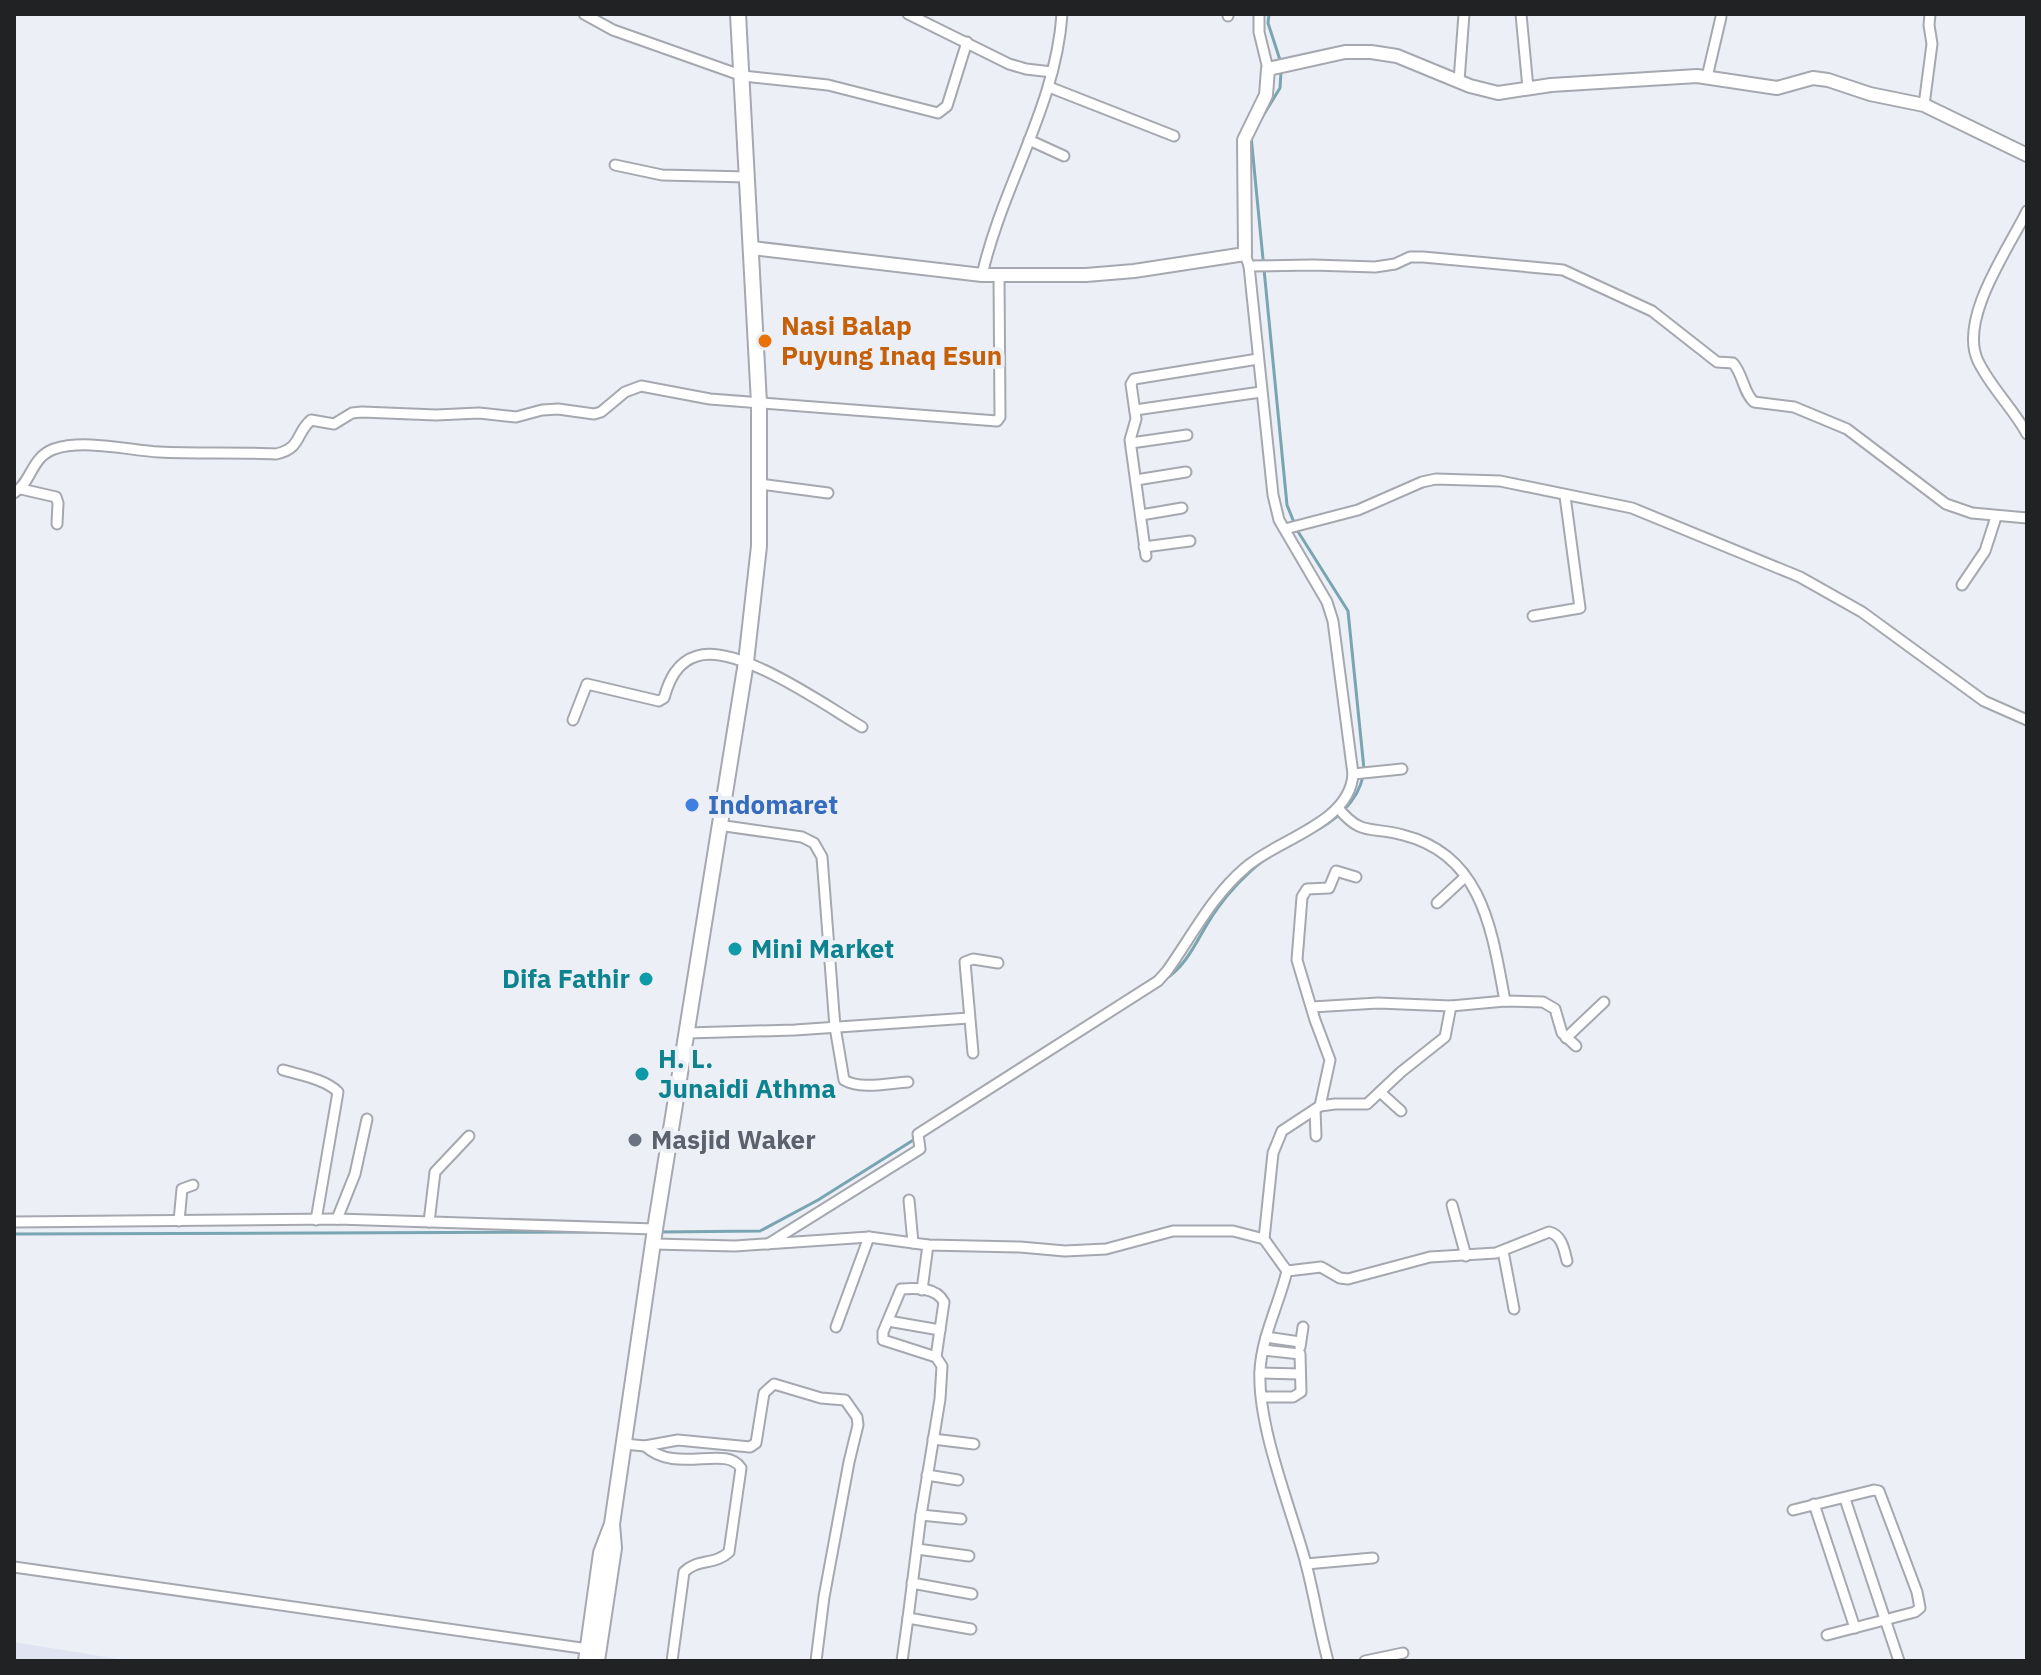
<svg xmlns="http://www.w3.org/2000/svg" width="2041" height="1675" font-family="'IBM Plex Sans',sans-serif">
  <style>
    .built { fill: #dfe3f2 }
    .lines { fill: none; stroke-linecap: round; stroke-linejoin: round }
    .stream { stroke: #78a5b1; stroke-width: 3 }
    .street-casing { stroke: #a6a8af; stroke-width: 13 }
    .secondary-casing { stroke: #a6a8af; stroke-width: 16 }
    .primary-casing { stroke: #a6a8af; stroke-width: 18 }
    .street { stroke: #fff; stroke-width: 9 }
    .secondary { stroke: #fff; stroke-width: 12 }
    .primary { stroke: #fff; stroke-width: 14 }
    .food-dot { fill: #e8710a; stroke: #eceff6; stroke-width: 3 }
    .shop-dot { fill: #3f7fe0; stroke: #eceff6; stroke-width: 3 }
    .culture-dot { fill: #0f9aa8; stroke: #eceff6; stroke-width: 3 }
    .worship-dot { fill: #6b7280; stroke: #eceff6; stroke-width: 3 }
    .labels { text-anchor: middle; stroke-width: 8; stroke-linejoin: round; paint-order: stroke }
    .food-label { font-size: 26px; font-weight: bold; fill: #c56008; stroke: #eceff6; text-anchor: start }
    .shop-label { font-size: 26px; font-weight: bold; fill: #366cbe; stroke: #eceff6; text-anchor: start }
    .culture-label { font-size: 26px; font-weight: bold; fill: #0d838f; stroke: #eceff6; text-anchor: start }
    .worship-label { font-size: 26px; font-weight: bold; fill: #5b616d; stroke: #eceff6; text-anchor: start }
  </style>
  <rect width="100%" height="100%" fill="#eceff6"/>
  <path class="built" d="M14,1642L130,1661H14Z"/>
  <g class="lines">
    <g class="stream">
      <path d="M1269,14L1268,23L1280,60"/>
      <path d="M1261,119L1280,88L1281,72"/>
      <path d="M1251,136L1287,505L1297,530L1348,611L1364,769"/>
      <path d="M1311,833C1334,822 1358,802 1363,776"/>
      <path d="M1164,980C1191,963 1199,933 1217,909C1231,889 1247,873 1266,858"/>
      <path d="M660,1232L760,1231L818,1200L915,1139"/>
      <path d="M14,1234L609,1232"/>
    </g>
    <defs>
      <g id="street">
        <path d="M584,14L613,30L743,76L828,85L938,113L947,106L967,42"/>
        <path d="M908,14L1009,64L1026,69L1052,72"/>
        <path d="M1259,14V32L1268,69"/>
        <path d="M1521,14L1528,88"/>
        <path d="M1228,16V14"/>
        <path d="M1707,77L1721,17"/>
        <path d="M1459,81L1464,14"/>
        <path d="M1049,87L1174,136"/>
        <path d="M1924,105L1932,44L1929,25L1930,14"/>
        <path d="M1029,140L1064,156"/>
        <path d="M615,165L662,175L748,177"/>
        <path d="M2027,211C2009,248 1958,319 1978,361C1991,388 2013,408 2027,434"/>
        <path d="M1249,266L1313,265L1375,267L1395,264L1410,257H1423L1563,270L1652,311L1717,362L1733,363C1743,374 1743,392 1754,402L1794,407L1847,429L1946,504L1972,513L2027,518"/>
        <path d="M982,275C1002,186 1056,106 1062,14"/>
        <path d="M1135,410L1261,392"/>
        <path d="M1131,443L1187,435"/>
        <path d="M1136,480L1186,472"/>
        <path d="M760,484L828,493"/>
        <path d="M21,489L56,497L58,503L57,524"/>
        <path d="M14,493C32,482 31,457 54,449C84,439 128,450 159,452C198,454 237,452 276,454C302,448 295,434 311,420L334,424L352,413L362,412L436,415L479,413L516,417L542,410L558,409L594,414L601,412L625,392L641,386L710,399L997,421L1000,417L999,275"/>
        <path d="M1141,515L1182,508"/>
        <path d="M1285,529L1358,510L1422,482L1436,479L1500,481L1632,508L1800,577L1862,612L1984,701L2027,720"/>
        <path d="M1144,547L1190,541"/>
        <path d="M1146,556L1130,440L1136,419L1131,384L1134,379L1258,359"/>
        <path d="M1962,585L1985,551L1996,517"/>
        <path d="M1533,616L1580,608L1565,496"/>
        <path d="M573,720L587,684L659,701L664,698C669,680 677,662 697,656C738,643 826,706 862,727"/>
        <path d="M1353,774L1402,769"/>
        <path d="M1338,808C1362,837 1371,826 1403,835C1483,855 1492,931 1505,1001"/>
        <path d="M718,825L802,837L814,843L822,857L835,1027L844,1080C860,1090 889,1083 908,1082"/>
        <path d="M1437,903L1465,877"/>
        <path d="M1312,1007L1378,1003L1451,1006L1505,1001L1543,1002L1555,1009L1562,1033L1576,1046"/>
        <path d="M687,1033L795,1030L969,1018"/>
        <path d="M1566,1038L1604,1002"/>
        <path d="M973,1053L965,962L973,959L998,963"/>
        <path d="M283,1070C300,1075 325,1079 338,1092L316,1220"/>
        <path d="M1380,1092L1401,1111"/>
        <path d="M1320,1106L1330,1060L1315,1020L1297,960L1302,897L1307,889L1329,888L1336,871L1356,877"/>
        <path d="M1315,1110L1316,1136"/>
        <path d="M909,1200L913,1243"/>
        <path d="M1452,1205L1466,1256"/>
        <path d="M337,1219L355,1174L367,1119"/>
        <path d="M179,1221L182,1189L193,1185"/>
        <path d="M14,1222L337,1219L655,1229"/>
        <path d="M429,1222L435,1172L469,1136"/>
        <path d="M1264,1239L1273,1153L1282,1131L1320,1106L1335,1104H1367L1401,1072L1445,1037L1451,1006"/>
        <path d="M654,1244L735,1246L869,1237L928,1245L1020,1247L1065,1251L1106,1249L1173,1231H1233L1264,1239L1287,1271C1279,1304 1262,1336 1260,1370C1257,1425 1290,1506 1305,1560C1314,1593 1319,1628 1328,1661"/>
        <path d="M768,1244L920,1149L918,1134L1158,981L1167,971C1192,936 1212,896 1245,868C1277,839 1350,824 1353,774L1333,621L1327,602L1279,520L1273,495L1249,266L1245,254"/>
        <path d="M1503,1251L1514,1309"/>
        <path d="M1287,1271L1321,1267L1340,1278L1348,1279L1430,1257L1496,1253L1549,1232C1562,1235 1564,1249 1567,1261"/>
        <path d="M922,1290L928,1245"/>
        <path d="M888,1321L940,1330"/>
        <path d="M836,1327L869,1237"/>
        <path d="M1266,1337L1300,1342"/>
        <path d="M1300,1347L1303,1327"/>
        <path d="M936,1357L883,1340V1332L901,1289C916,1288 936,1287 944,1302L936,1357L942,1366L940,1399L921,1515L908,1618L971,1629"/>
        <path d="M1260,1373L1300,1374"/>
        <path d="M1262,1397H1293L1301,1392L1300,1354L1264,1350"/>
        <path d="M933,1439L974,1444"/>
        <path d="M624,1444L645,1446L678,1440L750,1447L756,1443L764,1393L774,1384L821,1398L845,1400L857,1417L858,1425L849,1462L824,1597L816,1661"/>
        <path d="M645,1446C676,1475 726,1444 741,1468L729,1552C716,1565 696,1559 684,1572L672,1661"/>
        <path d="M927,1475L958,1480"/>
        <path d="M1845,1499L1899,1661"/>
        <path d="M1814,1504L1855,1628"/>
        <path d="M1793,1510L1874,1490L1879,1491L1917,1592L1920,1608L1915,1612L1827,1635"/>
        <path d="M921,1515L961,1519"/>
        <path d="M917,1549L969,1556"/>
        <path d="M1306,1564L1373,1558"/>
        <path d="M14,1567L588,1649"/>
        <path d="M912,1583L972,1594"/>
        <path d="M902,1661L908,1618"/>
        <path d="M1365,1661L1403,1653"/>
      </g>
      <path id="secondary" d="M752,248L982,275H1086L1134,271L1245,254L1244,140L1266,95L1268,69L1345,52H1371L1397,56L1470,86L1498,93L1551,85L1697,76L1777,88L1813,78L1828,80L1870,94L1924,105L2027,155"/>
      <g id="primary">
        <path d="M586,1661L601,1553L612,1524L655,1229L746,662L759,546V403L738,14"/>
        <path d="M597,1661L614,1548L612,1524"/>
      </g>
    </defs>
    <use href="#street" class="street-casing"/>
    <use href="#secondary" class="secondary-casing"/>
    <use href="#primary" class="primary-casing"/>
    <use href="#street" class="street"/>
    <use href="#secondary" class="secondary"/>
    <use href="#primary" class="primary"/>
  </g>
  <circle class="food-dot" cx="765" cy="341" r="8"/>
  <circle class="shop-dot" cx="692" cy="805" r="8"/>
  <g class="culture-dot">
    <circle cx="735" cy="949" r="8"/>
    <circle cx="646" cy="979" r="8"/>
    <circle cx="642" cy="1074" r="8"/>
  </g>
  <circle class="worship-dot" cx="635" cy="1140" r="8"/>
  <g class="labels">
    <g class="food-label">
      <text x="781" y="335">Nasi Balap<tspan x="781" dy="30">Puyung Inaq Esun</tspan></text>
    </g>
    <g class="shop-label">
      <text x="708" y="814">Indomaret</text>
    </g>
    <g class="culture-label">
      <text x="751" y="958">Mini Market</text>
      <text x="630" y="988" text-anchor="end">Difa Fathir</text>
      <text x="658" y="1068">H. L.<tspan x="658" dy="30">Junaidi Athma</tspan></text>
    </g>
    <g class="worship-label">
      <text x="651" y="1149">Masjid Waker</text>
    </g>
  </g>
  <rect width="2041" height="1675" fill="none" stroke="#212224" stroke-width="32"/>
</svg>
